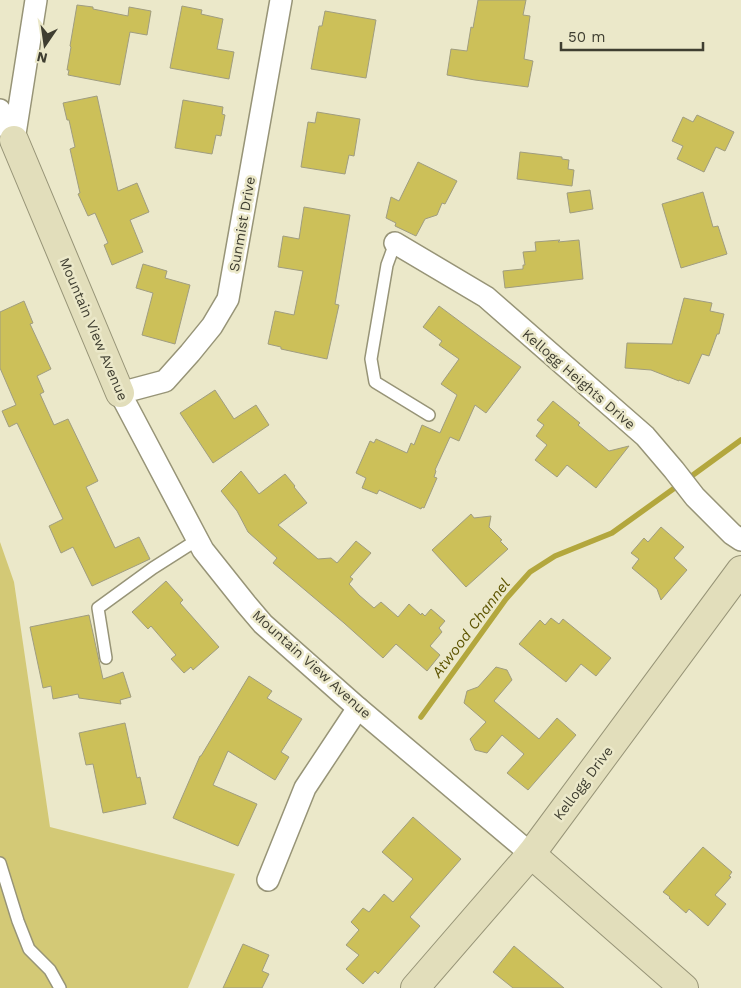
<svg xmlns="http://www.w3.org/2000/svg" width="741" height="988" font-family="'Work Sans',sans-serif">
  <style>
    .green { fill: #d3c976 }
    .lines { fill: none; stroke-linecap: round; stroke-linejoin: round }
    .stream { stroke: #b3a73d; stroke-width: 5.5 }
    .building { fill: #ccc059; stroke: #a09d80 }
    .lane-casing { stroke: #979477; stroke-width: 14 }
    .street-casing { stroke: #979477; stroke-width: 24 }
    .secondary-casing { stroke: #979477; stroke-width: 30 }
    .lane { stroke: #fff; stroke-width: 11 }
    .street { stroke: #fff; stroke-width: 21 }
    .secondary { stroke: #e2debb; stroke-width: 28 }
    .labels { text-anchor: middle; stroke-width: 5; stroke-linejoin: round; paint-order: stroke }
    .street-label { font-size: 14px; fill: #3f3e31; stroke: #ebe8c9 }
    .water-label { font-size: 15px; font-style: italic; fill: #5d5400; stroke: #ebe8c9 }
  </style>
  <rect width="100%" height="100%" fill="#ebe8c9"/>
  <path class="green" d="M0,542L14,582L50,827L235,874L188,988H0Z"/>
  <g class="lines">
    <g class="stream">
      <path d="M693,475L741,440"/>
      <path d="M421,717L506,599L530,572L555,556L612,533L676,487"/>
    </g>
  </g>
  <g class="building">
    <path d="M478,0H526L523,15L530,16L524,59L533,61L528,87L475,80L447,75L451,49L467,51L471,27L473,28Z"/>
    <path d="M77,5L93,7V9L128,16L129,7L151,11L147,35L130,32L120,85L68,75L69,70H67L71,47L70,46Z"/>
    <path d="M182,6L202,10L201,14L223,19L217,49L234,52L229,79L170,68Z"/>
    <path d="M325,11L376,20L366,78L311,69L319,26H322Z"/>
    <path d="M97,96L118,191L137,183L149,212L130,220L143,252L112,265L104,245L108,243L95,213L88,216L78,194L80,193L70,149L75,147L69,120H67L63,103Z"/>
    <path d="M183,100L223,107L222,114L225,115L221,136L216,135L212,154L175,148Z"/>
    <path d="M317,112L360,119L354,156L349,155L345,174L301,167L308,122L315,123Z"/>
    <path d="M697,115L734,132L725,151L716,147L704,172L677,159L683,146L672,141L683,117L693,122Z"/>
    <path d="M520,152L562,157V159L569,160L568,169L574,170L572,186L517,179Z"/>
    <path d="M418,162L457,181L445,204L442,203L437,215L425,219L416,236L395,226L396,223L386,218L391,197L399,201Z"/>
    <path d="M590,190L593,209L570,213L567,193Z"/>
    <path d="M703,192L713,227L718,226L727,254L681,268L662,204Z"/>
    <path d="M304,207L350,215L335,304L339,305L327,359L281,349V347L268,344L275,311L294,315L303,271L278,267L283,236L299,239Z"/>
    <path d="M560,240L558,242L579,240L583,279L505,288L503,271L523,269V265H525L523,252L536,251L535,242Z"/>
    <path d="M143,264L167,271L165,278L190,285L175,344L142,335L153,293L136,288Z"/>
    <path d="M684,298L712,303L710,311L724,314L719,334H717L709,356L702,354L689,384L679,380V381L651,370L625,368L627,343L672,344Z"/>
    <path d="M24,301L33,323L30,324L51,369L37,376L44,392L40,394L54,425L68,419L98,481L86,487L115,548L139,537L150,559L92,586L73,547L61,553L49,526L63,519L17,423L9,427L2,411L16,405L0,368V312Z"/>
    <path d="M439,306L521,367L486,413L475,405L459,441L450,437L435,470L436,471L434,477L437,478L424,508L422,507L421,509L379,490L377,494L362,488L366,478L356,473L370,441L374,443L376,439L407,453L411,443L414,445L422,425L440,433L457,395L441,384L459,359L439,345L442,341L423,327Z"/>
    <path d="M215,390L234,419L256,405L269,425L213,463L180,413Z"/>
    <path d="M553,401L580,423L578,425L609,451L629,446L596,488L567,465L557,477L535,460L547,445L536,436L544,425L537,420Z"/>
    <path d="M241,471L259,494L285,474L295,486L294,487L307,503L278,525L318,559L331,558L337,563L356,541L371,553L350,577L353,579L349,584L359,595L374,608L381,602L398,617L409,604L421,615L422,613L425,616L431,609L445,621L439,628L442,632L430,646L440,655L427,671L396,644L383,658L344,623L273,563L277,558L248,532L237,511L221,491Z"/>
    <path d="M471,514L474,518L491,516L489,527L502,540L500,541L508,549L466,587L432,550Z"/>
    <path d="M661,527L684,547L674,558L687,570L661,600L657,589L632,568L639,559L631,553L644,538L648,542Z"/>
    <path d="M166,581L183,600L180,603L219,647L193,670L191,667L184,673L171,659L176,655L151,626L148,629L132,612Z"/>
    <path d="M89,615L103,679L123,672L131,697L120,700L121,704L79,698L78,694L53,699L51,686L43,688L30,627Z"/>
    <path d="M551,618L559,624L563,619L611,658L596,676L581,664L566,682L519,644L540,620L545,625Z"/>
    <path d="M496,667L507,670L512,680L494,701L539,739L557,718L576,735L528,790L507,773L524,754L502,735L487,753L475,750L470,739L486,722L464,703L467,691L478,687Z"/>
    <path d="M249,676L272,691L267,698L302,719L281,752L289,757L275,780L228,751L213,785L257,804L238,846L173,818L200,756H201Z"/>
    <path d="M125,723L137,778L140,777L146,804L103,813L93,764L86,765L79,733Z"/>
    <path d="M413,817L461,859L410,917L420,926L378,974L375,971L363,984L346,969L359,955L346,945L359,930L351,922L363,908L369,912L384,894L393,902L413,879L382,852Z"/>
    <path d="M703,847L732,872L729,876L731,877L715,895L726,904L708,926L689,909L686,913L669,898L670,897L663,892Z"/>
    <path d="M243,944L269,955L262,971L269,974L262,988H223Z"/>
    <path d="M514,946L564,988H513L493,972Z"/>
  </g>
  <g class="lines">
    <defs>
      <g id="lane">
        <path d="M395,243L387,265L371,359L375,382L429,415"/>
        <path d="M106,658L98,608L153,568L197,540"/>
        <path d="M0,863L18,921L29,949L50,970L60,988"/>
      </g>
      <g id="street">
        <path d="M281,0L228,299L212,326L190,353L165,381L120,393L203,550L246,604L263,624L358,708L531,854"/>
        <path d="M0,110L14,140"/>
        <path d="M14,140L36,0"/>
        <path d="M395,243L486,297L645,436L674,470L695,497L732,534L741,540"/>
        <path d="M268,880L305,788L358,708"/>
      </g>
      <g id="secondary">
        <path d="M14,140L120,393"/>
        <path d="M531,854L684,988"/>
        <path d="M415,988L531,854L741,570"/>
      </g>
    </defs>
    <use href="#lane" class="lane-casing"/>
    <use href="#street" class="street-casing"/>
    <use href="#secondary" class="secondary-casing"/>
    <use href="#lane" class="lane"/>
    <use href="#street" class="street"/>
    <use href="#secondary" class="secondary"/>
  </g>
  <g class="labels">
    <g class="street-label">
      <text transform="translate(242 224) rotate(-80)" y="5">Sunmist Drive</text>
      <text transform="translate(94 329) rotate(67)" y="5">Mountain View Avenue</text>
      <text transform="translate(579 379) rotate(41)" y="5">Kellogg Heights Drive</text>
      <text transform="translate(312 664) rotate(42)" y="5">Mountain View Avenue</text>
      <text transform="translate(583 783) rotate(-53)" y="5">Kellogg Drive</text>
    </g>
    <g class="water-label">
      <text transform="translate(471 628) rotate(-53)" y="5">Atwood Channel</text>
    </g>
  </g>
  <g transform="translate(45 45) rotate(193)" stroke="#ebe8c9" stroke-width="4" paint-order="stroke">
  <path d="M0-4L9 19L0 12L-9 19Z" fill="#3f3e31"/>
  <text y="-8" font-size="14" font-weight="bold" text-anchor="middle" fill="#3f3e31">N</text>
  </g>
  <path d="M561 42v8h142v-8" fill="none" stroke="#3f3e31" stroke-width="2.5"/>
  <text x="568" y="42" font-size="15" fill="#3f3e31" stroke="#ebe8c9" stroke-width="4" paint-order="stroke">50 m</text>
</svg>
